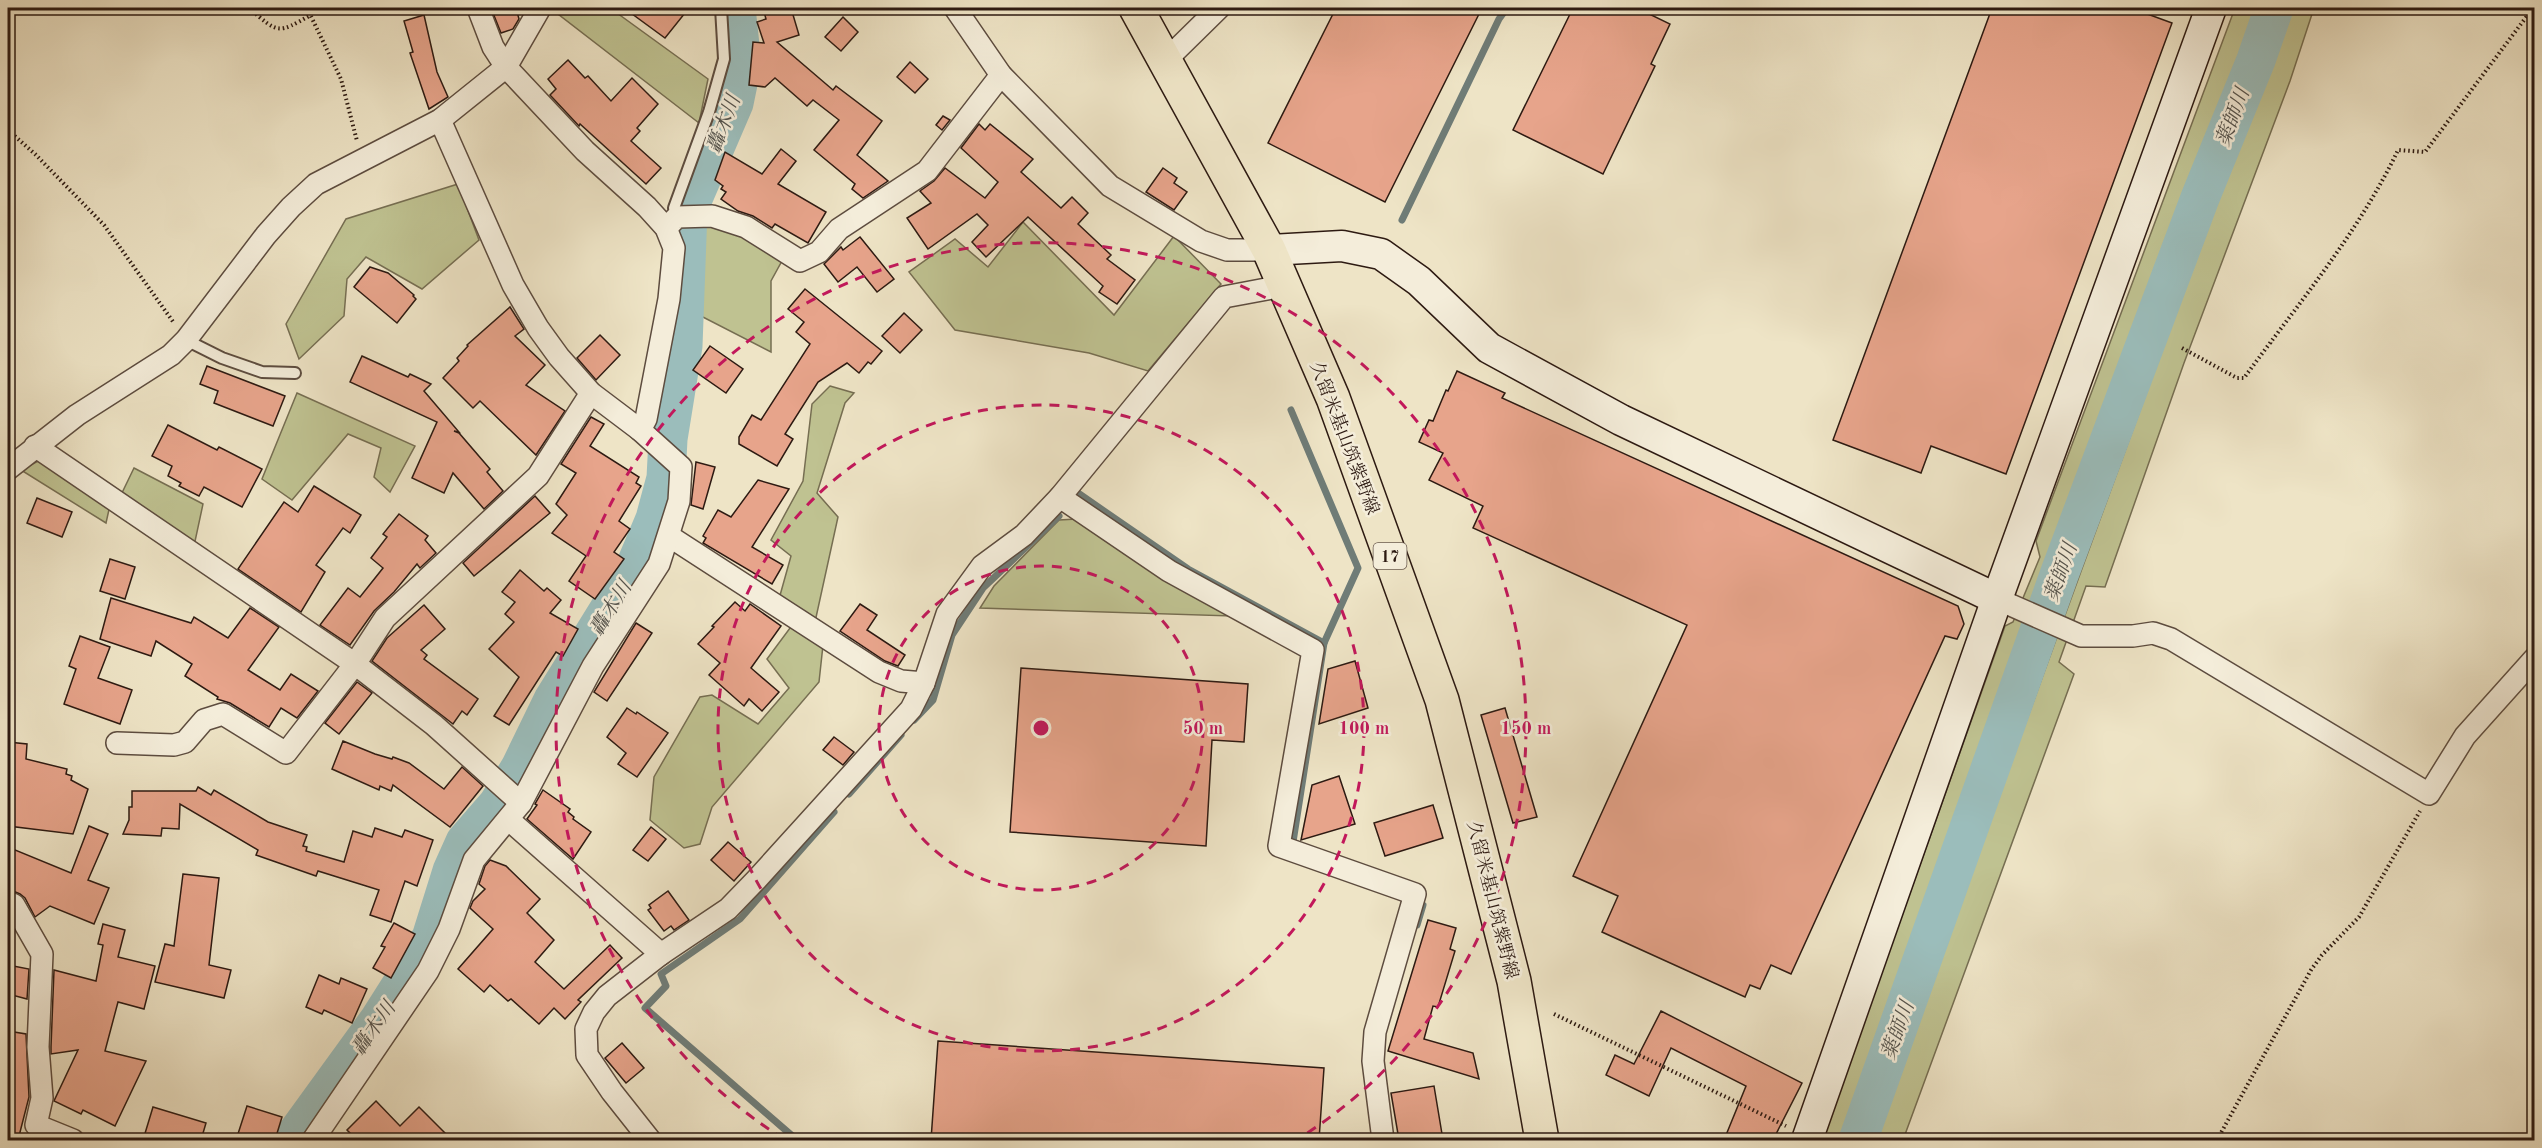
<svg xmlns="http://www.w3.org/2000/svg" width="2542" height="1148" font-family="'Old Standard TT','Noto Serif JP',serif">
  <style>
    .green { fill: #bfc291; stroke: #766e52; stroke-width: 1.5 }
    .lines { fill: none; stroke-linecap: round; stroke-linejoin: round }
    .stream { stroke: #6f7c77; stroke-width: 7 }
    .river { stroke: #9bbdbb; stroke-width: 39 }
    .building { fill: #e7a48b; stroke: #2d1a12; stroke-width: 1.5 }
    .lane-casing { stroke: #5d4c3f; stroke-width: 14 }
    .street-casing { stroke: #5d4c3f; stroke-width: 24 }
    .secondary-casing { stroke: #2d1a12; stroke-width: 33 }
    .primary-casing { stroke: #2d1a12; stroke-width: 36 }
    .path { stroke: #2d1a12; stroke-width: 4; stroke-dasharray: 1.5 3; stroke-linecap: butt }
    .lane { stroke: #f4edda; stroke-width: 10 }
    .street { stroke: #f4edda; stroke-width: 21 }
    .secondary { stroke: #f4edda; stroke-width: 30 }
    .primary { stroke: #eee4c6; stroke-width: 33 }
    .ring { fill: none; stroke: #c2185b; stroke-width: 3; stroke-dasharray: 10 8 }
    .labels { text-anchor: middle; stroke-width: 5; stroke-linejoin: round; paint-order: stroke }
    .shield { fill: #f4edda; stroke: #69594e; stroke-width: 1.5 }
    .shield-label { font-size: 16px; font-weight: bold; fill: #2d1a12 }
    .street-label { font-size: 18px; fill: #2d1a12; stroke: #f4edda }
    .water-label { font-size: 20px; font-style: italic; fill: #54534d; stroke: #f4edda }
    .centre { fill: #c2185b; stroke: #f4edda; stroke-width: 3 }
    .ring-label { font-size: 18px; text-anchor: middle; font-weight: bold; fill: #c2185b; stroke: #f4edda; stroke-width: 5; stroke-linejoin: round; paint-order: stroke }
  </style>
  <rect width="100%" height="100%" fill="#eee4c6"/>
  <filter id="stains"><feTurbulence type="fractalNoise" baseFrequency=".00333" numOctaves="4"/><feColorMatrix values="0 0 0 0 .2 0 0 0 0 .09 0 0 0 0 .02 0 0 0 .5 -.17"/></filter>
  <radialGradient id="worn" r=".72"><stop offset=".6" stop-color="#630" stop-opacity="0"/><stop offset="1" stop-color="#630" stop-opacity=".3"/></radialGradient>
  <g class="green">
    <path d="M562,8H610L708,79L699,123L558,14Z"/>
    <path d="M2235,8H2256L2052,555L1841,1140H1822L2005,626L2013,622L2040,557L2036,541Z"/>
    <path d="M2287,8H2314L2290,81L2184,363L2105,587L2086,586L2059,662L2074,674L1903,1140H1873Z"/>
    <path d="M458,184L479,240L422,289L366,257L347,279L344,316L299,359L286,324L346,219Z"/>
    <path d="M705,222L744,235L783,259L771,281V352L697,314Z"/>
    <path d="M1023,222L1114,315L1174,236L1221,284L1148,371L1089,353L955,330L909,272L955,239L988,267Z"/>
    <path d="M830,386L854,393L845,403L817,493L838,517L815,622L779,599L791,556L771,540L803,481L812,404Z"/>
    <path d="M297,393L415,446L390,492L374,477L381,448L348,434L292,500L262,479Z"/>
    <path d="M42,459L110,505L106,523L21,470Z"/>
    <path d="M134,468L203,504L194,546L120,497Z"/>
    <path d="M1077,519L1231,616L980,608L994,586L1059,520Z"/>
    <path d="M793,624L823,645L819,682L712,807L700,844L684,848L650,820L654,777L700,697L712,695L758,724L789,688L767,659Z"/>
  </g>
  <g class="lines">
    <g class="stream">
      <path d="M1402,220L1499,19L1507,8"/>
      <path d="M1291,410L1358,568L1324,643L1293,842L1297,844"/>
      <path d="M1075,491L1188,569L1324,643"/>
      <path d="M914,720L933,700L952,635L983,588L1059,516"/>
      <path d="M849,794L901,735"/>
      <path d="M1417,925L1423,905"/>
      <path d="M797,1140L645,1008L666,986L661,974L740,919L834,812"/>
    </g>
    <g class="river">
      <path d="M292,1140L379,1020L431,938L452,871L465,842L498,804L520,768L553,700L634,569L655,519L666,478L668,439L683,346L688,210L734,103L742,64L736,8"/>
      <path d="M1858,1140L2059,575L2200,198L2256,60L2274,8"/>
    </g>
  </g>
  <g class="building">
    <path d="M491,8H516L519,19L513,29L501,33Z"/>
    <path d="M624,8H689L665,38Z"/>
    <path d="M763,8H791L799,35L777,42L833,90L836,86L882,121L857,155L888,181L863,198L852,189L855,184L814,150L839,120L813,100L807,106L775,78L765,87L749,85L753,42L764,43L757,22L766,19Z"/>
    <path d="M1336,8H1482L1385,202L1268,143Z"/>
    <path d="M1573,8H1637L1670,24L1651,64L1655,66L1603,174L1513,130Z"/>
    <path d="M1992,8H2131L2172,23L2006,474L1931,446L1921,473L1833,440Z"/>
    <path d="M424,15L437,72L448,97L429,109L410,53L413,52L404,21Z"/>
    <path d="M843,17L858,32L841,51L825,37Z"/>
    <path d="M568,60L585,78L588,76L611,101L632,78L658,104L637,128L640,131L631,141L661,168L646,184L580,124L579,126L550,95L556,89L548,79Z"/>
    <path d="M910,62L928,79L915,93L897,77Z"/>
    <path d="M943,116L950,120L942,130L936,125Z"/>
    <path d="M979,124L985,130L990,124L1033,159L1021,172L1061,208L1072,197L1088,213L1078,224L1111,255L1107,259L1135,280L1117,304L1099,292L1103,286L1028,217L986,257L972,242L988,225L977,214L928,249L907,218L931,203L920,191L934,181L945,168L985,198L998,182L961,148Z"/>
    <path d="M781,149L796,161L778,184L826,212L808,243L775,224L772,228L753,216L738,211L721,199L726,192L721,189L723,186L715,180L725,152L762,174Z"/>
    <path d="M1163,168L1177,178L1174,183L1187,192L1174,210L1146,192Z"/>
    <path d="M860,237L894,279L877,292L857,267L838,282L824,264L841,247L843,250Z"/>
    <path d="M370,267L388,273L414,295L413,296L416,299L397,323L354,287Z"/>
    <path d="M805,289L882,351L871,364L868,362L859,373L847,363L818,382L785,434L793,439L777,466L739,444V437L752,415L761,420L810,344L796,332L804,322L788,309Z"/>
    <path d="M510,307L524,329L515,336L545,365L526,385L565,411L536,455L480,401L473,408L443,378L459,361L457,358L468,346L467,345Z"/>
    <path d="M904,313L922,330L900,353L882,336Z"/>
    <path d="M600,335L620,355L596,380L577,358Z"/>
    <path d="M710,346L743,369L726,393L693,370Z"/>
    <path d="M362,356L408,377L410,374L431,384L424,391L459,432L454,431L459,433L490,469L487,472L503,491L484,509L453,473L444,493L412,478L437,422L350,382Z"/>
    <path d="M207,366L285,396L273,426L214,403L218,391L200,384Z"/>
    <path d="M1457,371L1505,393L1502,398L1958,606L1964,624L1957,639L1945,636L1791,974L1771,965L1760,989L1750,985L1745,997L1602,932L1618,896L1573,876L1687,625L1473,528L1483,506L1429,480L1443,453L1419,442L1429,420L1433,421L1446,390L1448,391Z"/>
    <path d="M591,417L604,424L590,446L639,477L636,483L641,486L619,521L630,529L614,552L624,559L595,599L569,581L586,556L552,533L567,515L556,504L576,473L561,464Z"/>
    <path d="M168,425L217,450L219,447L262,469L242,507L204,487L199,496L179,486L181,483L168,476L172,466L152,456Z"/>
    <path d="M696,462L715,467L703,509L691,505Z"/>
    <path d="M758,480L789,489L752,547L783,565L772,584L703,543L706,538L703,536L718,510L731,517Z"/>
    <path d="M314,486L361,515L350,533L343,528L316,565L325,572L301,612L238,569L284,502L298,512Z"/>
    <path d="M535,496L550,513L474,576L463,563Z"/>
    <path d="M37,498L72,512L62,537L27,523Z"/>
    <path d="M399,514L428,536L425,540L436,553L420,568L417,564L394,592L374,611L350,645L320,625L348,588L360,597L383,568L371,558L387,537L383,534Z"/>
    <path d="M110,559L135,567L125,599L100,591Z"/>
    <path d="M520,570L544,591L547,588L561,600L550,613L578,629L563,656L556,652L509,725L494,716L519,677L489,649L514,622L505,614L515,602L502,592Z"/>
    <path d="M111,598L191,623L194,617L228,638L250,608L279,627L248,670L280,690L291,674L318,691L297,718L281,708L269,727L230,703L217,699L218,697L185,676L192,664L156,641L151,656L100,639Z"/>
    <path d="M735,602L745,611L750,604L781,626L751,668L779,692L762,711L749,699L744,706L709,675L720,663L698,644L714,627L712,626Z"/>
    <path d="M860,604L877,615L867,630L905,655L898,666L885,661L840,631Z"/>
    <path d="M424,605L445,629L421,650L427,655L424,659L478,699L467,715L462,711L453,724L372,661L387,638Z"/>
    <path d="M636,623L652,633L607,701L594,692Z"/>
    <path d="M80,636L110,647L98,678L132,690L120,724L64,704L76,669L69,666Z"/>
    <path d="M1355,661L1368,708L1319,724L1328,669Z"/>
    <path d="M1021,668L1248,684L1244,742L1212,740L1206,846L1010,832Z"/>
    <path d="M357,682L372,693L339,734L325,723Z"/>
    <path d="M627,708L636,714L637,712L668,733L637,777L618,764L626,753L607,737Z"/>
    <path d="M1505,708L1537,817L1513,823L1481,715Z"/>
    <path d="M834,737L854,752L843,765L823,750Z"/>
    <path d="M343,741L375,754L392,759L393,757L409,763L444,789L462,767L483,786L450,827L393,785L391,791L380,786L379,790L332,769Z"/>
    <path d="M8,742L27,744L26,759L67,769L66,774L72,776L71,780L88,789L73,834L8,826Z"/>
    <path d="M1339,776L1355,824L1301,840L1312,785Z"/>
    <path d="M198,787L211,795L214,790L268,822L307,835L303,846L307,847L306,851L344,862L353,831L372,837L375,828L402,837L405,830L433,840L417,886L405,881L391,922L370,915L379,890L318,871L316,876L256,855L258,850L180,804L179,829L162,828L161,836L123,834L129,820V807H132V791H196Z"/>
    <path d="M543,790L570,809L568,812L574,817L573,819L591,832L573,859L527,819L537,805L535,804Z"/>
    <path d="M1433,805L1443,838L1385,856L1374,823Z"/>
    <path d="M89,826L108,834L88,880L109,888L94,924L50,906L35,917L25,898L20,894L8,889V847L71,873Z"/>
    <path d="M651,827L666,839L648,861L633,850Z"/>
    <path d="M728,842L751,862L734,881L711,860Z"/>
    <path d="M490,860L506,866L540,899L527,913L554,940L535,962L564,989L610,945L622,958L578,1000L581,1002L565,1019L554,1008L539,1024L511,999L508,1001L490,985L484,992L458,969L493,929L470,908L473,901L485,889L479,884L485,866Z"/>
    <path d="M183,874L219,878L209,965L231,970L224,998L155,982L165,944L174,946Z"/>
    <path d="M668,891L689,920L674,930L671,926L664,931L648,910L651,908L649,905Z"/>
    <path d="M1428,920L1456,928L1450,949L1455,951L1438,1007L1433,1006L1424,1039L1473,1053L1479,1079L1388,1051Z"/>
    <path d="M394,923L415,934L391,978L373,968L385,947L381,946Z"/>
    <path d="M103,924L125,930L118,957L155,966L144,1009L118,1002L105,1051L146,1061L115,1126L83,1110L81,1114L54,1101L78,1050L51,1054V1047L54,970L96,981L103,945L98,944Z"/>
    <path d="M8,965L29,969L27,999L8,994Z"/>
    <path d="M319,975L339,984L341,978L367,989L352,1023L324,1010L322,1014L306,1007Z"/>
    <path d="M1661,1011L1802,1083L1773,1140H1724L1746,1086L1671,1048L1649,1096L1606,1075L1615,1055L1634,1064Z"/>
    <path d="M8,1031L26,1034L29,1097L18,1140H8Z"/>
    <path d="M938,1041L1324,1068L1319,1140H931Z"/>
    <path d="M622,1043L644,1068L626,1083L605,1058Z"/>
    <path d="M1434,1086L1443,1140H1399L1391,1093Z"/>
    <path d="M376,1101L400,1126L419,1107L452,1140H357L347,1130Z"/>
    <path d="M247,1106L282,1117L275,1140H236Z"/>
    <path d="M153,1107L206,1123L201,1140H143Z"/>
  </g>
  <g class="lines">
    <defs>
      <g id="lane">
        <path d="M677,217L674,208L709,112L724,59L721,8"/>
        <path d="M186,340L222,358L262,372L295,373"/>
      </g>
      <g id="street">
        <path d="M478,8L493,47L506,67L585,151L647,207L666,228L674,248L669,299L646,419L640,430"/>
        <path d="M955,8L1001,75L1110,186L1201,241L1227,250H1269"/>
        <path d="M1164,62L1219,8"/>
        <path d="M666,228L677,217L712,216L746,227L800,261L819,252L839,229L927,171L1001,75"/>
        <path d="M35,446L355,664L434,725L521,803"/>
        <path d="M8,469L77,415L171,355L186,340L266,235L291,207L316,184L440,120L506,67L540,8"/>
        <path d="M1060,497L1169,571L1313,650L1279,846L1415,894L1375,1032L1373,1061L1383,1140"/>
        <path d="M669,536L879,672L901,681L924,683"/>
        <path d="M1997,599L2081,636H2133L2153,633L2171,639L2429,794L2465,736L2534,659"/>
        <path d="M117,743L174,745L185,742L204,720L223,714L286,753L355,664L385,618L538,476L591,393"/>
        <path d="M509,820L661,954"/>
        <path d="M8,902L14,905L42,954L38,1047L42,1098L36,1125L73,1140"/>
        <path d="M313,1140L428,971L449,929L474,860L521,803L593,666L659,564L679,501L681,467L640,430L591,393L559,357L538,328L513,285L440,120"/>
        <path d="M650,1140L612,1092L587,1055L586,1029L594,1012L607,996L661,954L728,909L757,879L911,709L924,683L947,614L982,566L1024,535L1060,497L1224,297L1283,286"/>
      </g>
      <g id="secondary">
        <path d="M1269,250L1342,246L1381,254L1419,281L1489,348L1621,420L1997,599"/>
        <path d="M1807,1140L1997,599L2211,8"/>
      </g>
      <path id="primary" d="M1136,8L1269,250L1333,398L1442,700L1514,981L1542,1140"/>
    </defs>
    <use href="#lane" class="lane-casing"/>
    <use href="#street" class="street-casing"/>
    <use href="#secondary" class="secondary-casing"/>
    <use href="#primary" class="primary-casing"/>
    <g class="path">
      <path d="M249,8C279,34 277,34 311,15"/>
      <path d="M307,8L341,79L357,141"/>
      <path d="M8,130L35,154L104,225L174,323"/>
      <path d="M2182,348L2237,378H2244C2298,304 2359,232 2398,150L2425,152L2533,8"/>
      <path d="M1554,1014L1786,1126"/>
      <path d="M2217,1140L2311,970L2322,955L2359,917L2420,811"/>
    </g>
    <use href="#lane" class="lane"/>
    <use href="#street" class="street"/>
    <use href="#secondary" class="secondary"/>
    <use href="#primary" class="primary"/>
  </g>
  <g class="ring">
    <circle cx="1041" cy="728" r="162"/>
    <circle cx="1041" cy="728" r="323"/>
    <path d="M784 1139A485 485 0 1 1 1298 1139"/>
  </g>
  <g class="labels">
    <rect class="shield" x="1373.5" y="543" width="33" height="26" rx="4.5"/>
    <g class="shield-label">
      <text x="1390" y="562">17</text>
    </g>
    <g class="street-label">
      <text transform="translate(1345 438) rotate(69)" y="6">久留米基山筑紫野線</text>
      <text transform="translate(1493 900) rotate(76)" y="6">久留米基山筑紫野線</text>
    </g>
    <g class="water-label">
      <text transform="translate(2232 117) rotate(-69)" y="7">薬師川</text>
      <text transform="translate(723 124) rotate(-69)" y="7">轟木川</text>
      <text transform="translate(2060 572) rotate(-70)" y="7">薬師川</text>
      <text transform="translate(610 608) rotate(-58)" y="7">轟木川</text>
      <text transform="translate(373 1028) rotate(-55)" y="7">轟木川</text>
      <text transform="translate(1897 1030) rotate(-70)" y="7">薬師川</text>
    </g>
  </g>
  <circle cx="1041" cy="728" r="9" class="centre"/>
  <g class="ring-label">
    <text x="1203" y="734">50 m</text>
    <text x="1364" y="734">100 m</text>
    <text x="1526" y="734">150 m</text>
  </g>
  <rect width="2542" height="1148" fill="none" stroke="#eee4c6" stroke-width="30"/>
  <rect x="9" y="9" width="2524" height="1130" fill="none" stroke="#2d1a12" stroke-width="3"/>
  <rect x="15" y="15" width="2512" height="1118" fill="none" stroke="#2d1a12" stroke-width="1.5"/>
  <rect width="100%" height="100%" filter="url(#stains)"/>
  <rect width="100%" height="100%" fill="url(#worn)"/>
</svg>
